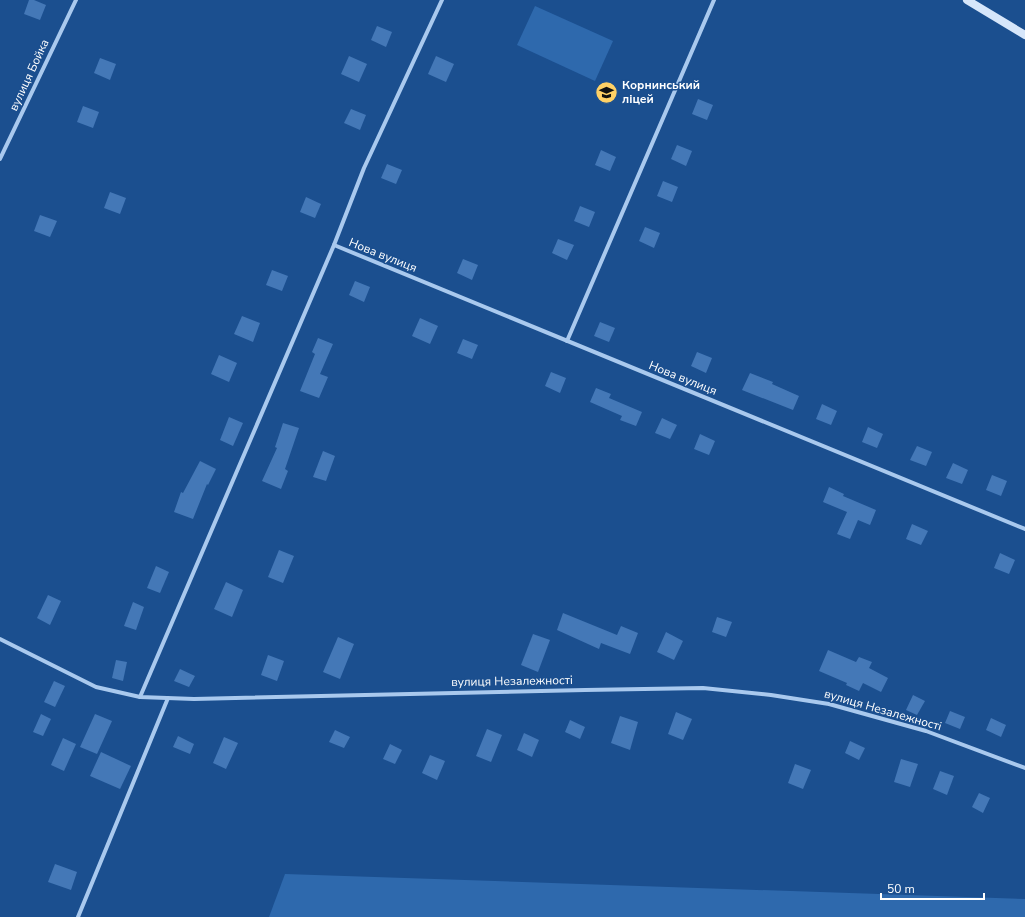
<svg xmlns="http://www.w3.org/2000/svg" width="1025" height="917" font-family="'Nunito Sans',sans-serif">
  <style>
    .green { fill: #2e69ad }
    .building { fill: #4478b7 }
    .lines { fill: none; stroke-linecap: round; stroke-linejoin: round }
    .street { stroke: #a9c9ee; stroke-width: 4 }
    .secondary { stroke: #d6e6fa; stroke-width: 8 }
    .labels { text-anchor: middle; stroke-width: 3; stroke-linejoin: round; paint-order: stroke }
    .street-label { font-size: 12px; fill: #fff; stroke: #1b4f8f }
    .poi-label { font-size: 12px; font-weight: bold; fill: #fff; stroke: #1b4f8f; text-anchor: start }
  </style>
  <rect width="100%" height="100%" fill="#1b4f8f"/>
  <g class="green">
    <path d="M535,6L613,41L595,81L517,45Z"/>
    <path d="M285,874L1025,899V917H269Z"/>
  </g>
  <g class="building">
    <path d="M29,0H34L46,5L40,20L24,14Z"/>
    <path d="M377,26L392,32L386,47L371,40Z"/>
    <path d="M349,56L367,64L359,82L341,74Z"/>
    <path d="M436,56L454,64L446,82L428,74Z"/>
    <path d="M100,58L116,64L110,80L94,73Z"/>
    <path d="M698,99L713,105L707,120L692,114Z"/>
    <path d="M83,106L99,112L93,128L77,122Z"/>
    <path d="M351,109L366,115L360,130L344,123Z"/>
    <path d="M677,145L692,151L686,166L671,159Z"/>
    <path d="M601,150L616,157L610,171L595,165Z"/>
    <path d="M387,164L402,170L396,184L381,178Z"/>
    <path d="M663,181L678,187L672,202L657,196Z"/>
    <path d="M110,192L126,198L120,214L104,208Z"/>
    <path d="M306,197L321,204L315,218L300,212Z"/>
    <path d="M580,206L595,212L589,227L574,221Z"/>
    <path d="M40,215L57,221L50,237L34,231Z"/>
    <path d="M645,227L660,233L654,248L639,241Z"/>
    <path d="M558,239L574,245L567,260L552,253Z"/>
    <path d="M463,259L478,265L472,280L457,273Z"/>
    <path d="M272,270L288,276L282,291L266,285Z"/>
    <path d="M355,281L370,287L364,302L349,295Z"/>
    <path d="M242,316L260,323L253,342L234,334Z"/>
    <path d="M420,318L438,326L430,344L412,336Z"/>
    <path d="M600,322L615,328L609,342L594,336Z"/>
    <path d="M318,338L333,344L320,374L328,377L319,398L300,391L315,354L312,352Z"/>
    <path d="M463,339L478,345L472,359L457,353Z"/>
    <path d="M697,352L712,358L706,373L691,366Z"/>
    <path d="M219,355L237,363L229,382L211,374Z"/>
    <path d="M551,372L566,378L560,393L545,386Z"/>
    <path d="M750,373L773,382L772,384L799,396L793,410L742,390Z"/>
    <path d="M596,388L611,394L609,398L642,412L636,426L620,420L622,416L590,402Z"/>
    <path d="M822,404L837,411L831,425L816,419Z"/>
    <path d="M229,417L243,423L233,446L220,440Z"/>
    <path d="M662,418L677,425L670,439L655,433Z"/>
    <path d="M283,423L299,428L285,469L288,471L281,489L262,481L277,448L275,447Z"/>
    <path d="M868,427L883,434L877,448L862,442Z"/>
    <path d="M700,434L715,441L709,455L694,449Z"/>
    <path d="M917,446L932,452L926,466L910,460Z"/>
    <path d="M323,451L335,456L326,481L313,477Z"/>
    <path d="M200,461L216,469L208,485L207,484L193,519L174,512L181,492L183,493Z"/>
    <path d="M953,463L968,470L962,484L946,478Z"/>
    <path d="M992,475L1007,481L1001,496L986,490Z"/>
    <path d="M829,487L844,494L843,496L876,510L870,525L858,520L850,539L837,534L847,512L823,502Z"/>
    <path d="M912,524L928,531L921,545L906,539Z"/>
    <path d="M279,550L294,556L283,583L268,577Z"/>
    <path d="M1000,553L1015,560L1009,574L994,568Z"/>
    <path d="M156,566L169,572L160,593L147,588Z"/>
    <path d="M226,582L243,590L232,617L214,609Z"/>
    <path d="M48,595L61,601L50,625L37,618Z"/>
    <path d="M133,602L144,607L136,630L124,626Z"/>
    <path d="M563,613L617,635L621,626L638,633L630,654L601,643L599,649L557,630Z"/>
    <path d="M717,617L732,622L726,637L712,632Z"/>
    <path d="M666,632L683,641L674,660L657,652Z"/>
    <path d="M533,634L550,640L538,672L521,665Z"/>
    <path d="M338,637L354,644L340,679L323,672Z"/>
    <path d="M828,650L856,662L859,657L872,662L869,668L888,678L881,692L863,683L859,691L846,685L847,683L819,671Z"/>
    <path d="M268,655L284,661L277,681L261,675Z"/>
    <path d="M116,660L127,662L123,681L112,678Z"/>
    <path d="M180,669L195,676L189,687L174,681Z"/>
    <path d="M54,681L65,686L55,707L44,702Z"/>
    <path d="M913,695L925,701L917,715L906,710Z"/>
    <path d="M950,711L965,717L960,729L945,723Z"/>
    <path d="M676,712L692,719L683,740L668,734Z"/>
    <path d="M41,714L51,719L43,736L33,732Z"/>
    <path d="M95,714L112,721L97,754L80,747Z"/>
    <path d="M620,716L638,722L630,750L611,743Z"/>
    <path d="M991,718L1006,725L1001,737L986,730Z"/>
    <path d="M570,720L585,727L580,739L565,732Z"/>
    <path d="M487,729L502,735L491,762L476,756Z"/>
    <path d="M335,730L350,737L344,748L329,742Z"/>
    <path d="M524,733L539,740L532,757L517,750Z"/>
    <path d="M178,736L194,744L190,754L173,747Z"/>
    <path d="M224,737L238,743L226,769L213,763Z"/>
    <path d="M63,738L76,744L64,771L51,765Z"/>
    <path d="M850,741L865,748L859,760L845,753Z"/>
    <path d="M390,744L402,750L395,764L383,759Z"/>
    <path d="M101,752L131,766L120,789L90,776Z"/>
    <path d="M430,755L445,761L437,780L422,773Z"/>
    <path d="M901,759L918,764L910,787L894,782Z"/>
    <path d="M795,764L811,770L803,789L788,783Z"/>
    <path d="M940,771L954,776L947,795L933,789Z"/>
    <path d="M979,793L990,798L983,813L972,807Z"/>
    <path d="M55,864L77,872L71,890L48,882Z"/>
  </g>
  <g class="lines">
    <g class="street">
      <path d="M0,159L76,0"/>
      <path d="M334,245L1025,529"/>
      <path d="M567,341L714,0"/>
      <path d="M0,639L96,687L140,697L194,699L585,690L703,688L771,695L829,704L926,731L1025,768"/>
      <path d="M140,697L334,245L364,168L442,0"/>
      <path d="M78,917L168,698"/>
    </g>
    <path class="secondary" d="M967,0L1025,35"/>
  </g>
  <defs>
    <symbol id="school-disc" viewBox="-11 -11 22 22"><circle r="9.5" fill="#ffd166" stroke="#1b4f8f"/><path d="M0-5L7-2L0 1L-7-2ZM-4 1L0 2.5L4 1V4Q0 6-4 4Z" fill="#111"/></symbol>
  </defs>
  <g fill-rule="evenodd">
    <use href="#school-disc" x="594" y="80" width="25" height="25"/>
  </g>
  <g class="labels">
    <g class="street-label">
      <text transform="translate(29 75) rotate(-65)" y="4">вулиця Бойка</text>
      <text transform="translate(383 255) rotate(22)" y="4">Нова вулиця</text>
      <text transform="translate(683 378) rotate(22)" y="4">Нова вулиця</text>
      <text transform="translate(512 681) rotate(-1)" y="4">вулиця Незалежності</text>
      <text transform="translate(883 710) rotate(16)" y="4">вулиця Незалежності</text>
    </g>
    <g class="poi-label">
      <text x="622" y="89">Корнинський<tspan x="622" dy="14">ліцей</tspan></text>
    </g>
  </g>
  <path d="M881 893v6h103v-6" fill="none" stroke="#ffffff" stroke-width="2"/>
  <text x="887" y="893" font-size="12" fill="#ffffff" stroke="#1b4f8f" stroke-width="3" paint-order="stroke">50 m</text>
</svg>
